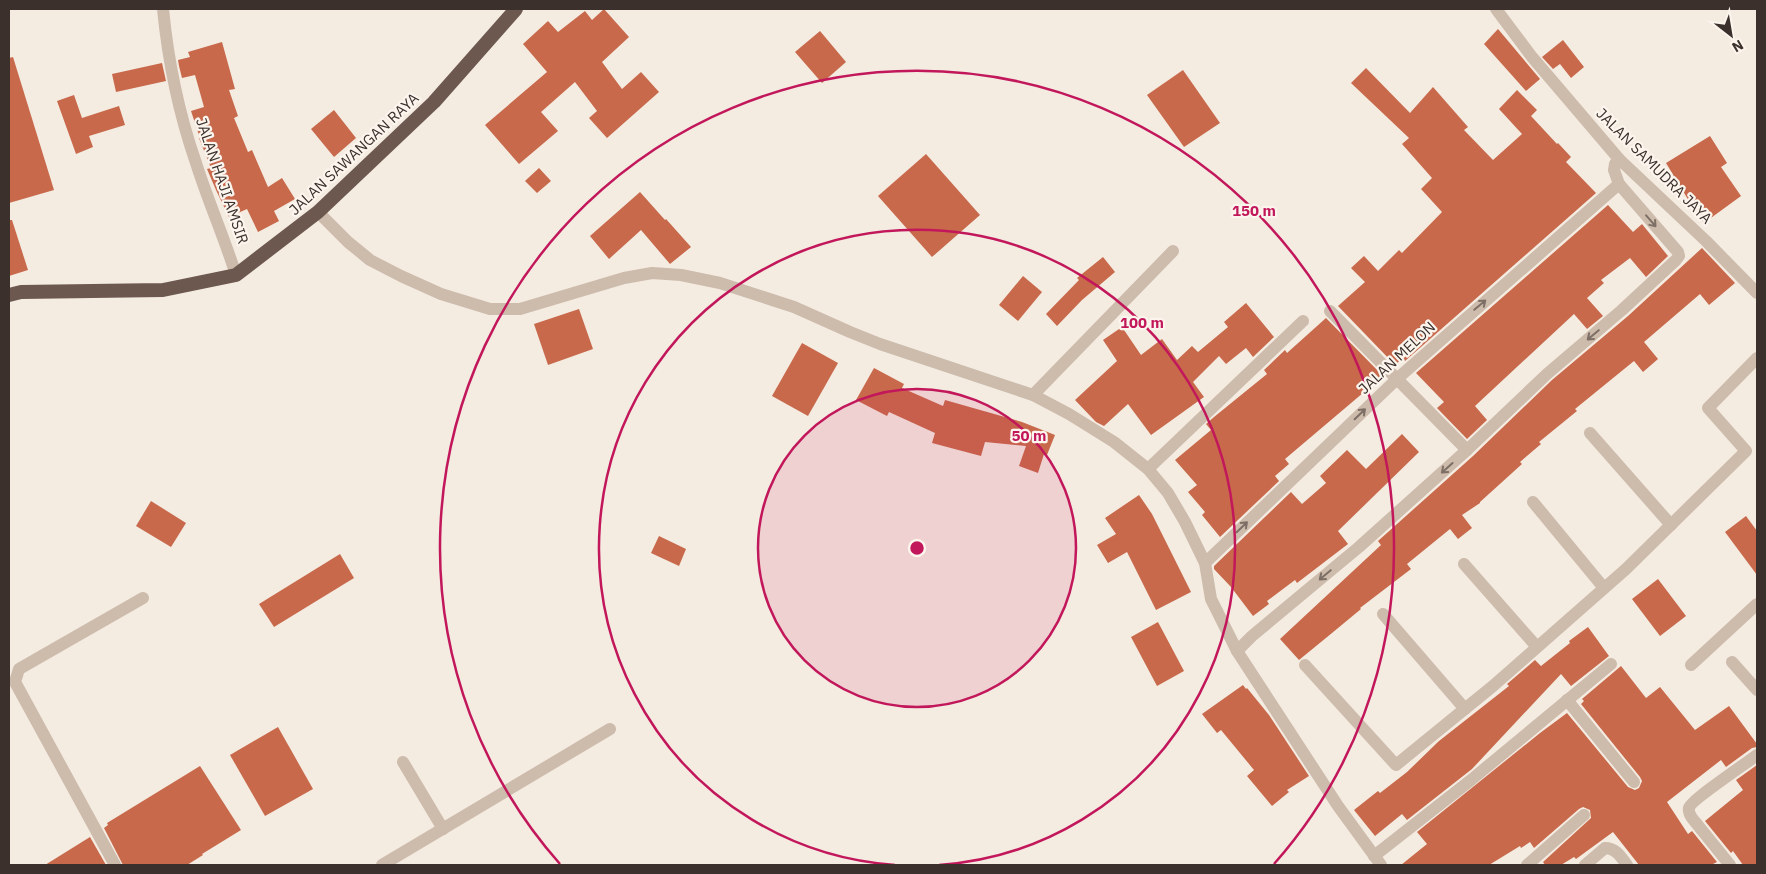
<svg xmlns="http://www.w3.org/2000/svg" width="1766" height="874" font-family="'IBM Plex Sans',sans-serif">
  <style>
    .building { fill: #c8694b }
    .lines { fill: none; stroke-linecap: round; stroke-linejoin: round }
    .minor { stroke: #cdbbac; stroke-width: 12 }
    .trunk { stroke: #6c584f; stroke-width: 14 }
    .oneway { stroke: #7d6f65 }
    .ring { fill: none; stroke: #c2185b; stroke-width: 2.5 }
    .labels { text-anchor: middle; stroke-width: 4.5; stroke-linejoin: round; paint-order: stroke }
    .street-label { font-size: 15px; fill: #3b302b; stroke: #fbf5ee }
    .centre { fill: #c2185b; stroke: #fbf5ee; stroke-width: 2.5 }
    .ring-label { font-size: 15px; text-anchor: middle; font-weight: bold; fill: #c2185b; stroke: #fbf5ee; stroke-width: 4.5; stroke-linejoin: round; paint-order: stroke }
  </style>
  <rect width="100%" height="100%" fill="#f4ebe1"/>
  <g class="building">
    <path d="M604,9L629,37L602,62L622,89L641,72L659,92L607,138L589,118L597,111L575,82L541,112L558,131L519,164L485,125L547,72L523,44L548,21L558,32L585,11L592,20Z"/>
    <path d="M1498,29L1540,79L1526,91L1484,44Z"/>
    <path d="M820,31L846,62L822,83L795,52Z"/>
    <path d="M1563,40L1584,67L1571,78L1560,64L1553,69L1542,57Z"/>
    <path d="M222,42L235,89L229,90L238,116L234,118L248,152L252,150L268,187L282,178L295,199L274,211L279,221L258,232L247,209L229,217L216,190L207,169L211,168L199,138H200L191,111L204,107L195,75L182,78L179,66L178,60L190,57L188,52Z"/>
    <path d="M13,57L54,190L9,203V58Z"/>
    <path d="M162,63L166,81L116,92L112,74Z"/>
    <path d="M1366,68L1410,113L1433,87L1468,127L1464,130L1493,160L1522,134L1499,109L1517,90L1537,110L1531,116L1557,144L1558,143L1571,157L1566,162L1596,193L1405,361L1403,358L1395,365L1338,306L1365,282L1351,268L1364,256L1378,271L1399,250L1402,253L1442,212L1421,189L1432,178L1402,144L1409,138L1351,83Z"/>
    <path d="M1183,70L1220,123L1184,147L1147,95Z"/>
    <path d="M74,95L82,118L119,106L125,125L89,136L93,147L76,154L57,101Z"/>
    <path d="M334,110L356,138L334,157L311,129Z"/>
    <path d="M1710,136L1727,163L1721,167L1741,196L1704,223L1689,201L1666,163Z"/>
    <path d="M926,154L980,215L932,257L878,196Z"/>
    <path d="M539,168L551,181L537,193L525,181Z"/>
    <path d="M640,192L665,220L666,219L691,247L670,264L641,230L609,259L590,236Z"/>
    <path d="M1608,205L1633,232L1642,224L1668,256L1646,277L1630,258L1601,280L1604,283L1587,298L1603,316L1587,329L1574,314L1475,406L1487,420L1467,439L1437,408L1444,402L1416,373Z"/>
    <path d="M9,220H12L28,270L9,276Z"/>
    <path d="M1702,248L1735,283L1709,305L1700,294L1644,342L1658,359L1643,372L1634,361L1575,409L1577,411L1539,442L1541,444L1520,462L1522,464L1480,502V503L1462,515L1472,528L1458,539L1450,529L1407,564L1411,569L1360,608L1361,609L1332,633L1299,660L1280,639L1381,545L1378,541L1473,456L1552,380L1628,316Z"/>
    <path d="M1103,257L1115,272L1082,300L1057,326L1046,314L1079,280L1077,278Z"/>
    <path d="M1023,276L1042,292L1018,321L999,305Z"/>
    <path d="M1246,303L1274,337L1253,357L1246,348L1226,364L1219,356L1193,382L1204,397L1151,435L1128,404L1104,426L1096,422L1075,400L1117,361L1103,340L1122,327L1141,355L1162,339L1177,360L1192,346L1198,352L1228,327L1224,322Z"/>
    <path d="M579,309L593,349L548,365L534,324Z"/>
    <path d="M1326,318L1383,376L1285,459L1289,464L1275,476L1279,481L1220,537L1202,515L1205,512L1188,492L1197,485L1175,460L1211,430L1206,424L1214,417L1267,374L1264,370L1285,350L1287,353Z"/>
    <path d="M802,343L838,363L808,416L772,396Z"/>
    <path d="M874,368L904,384L902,388L943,406L945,400L1022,422L1055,435L1047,455L1044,454L1038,473L1019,466L1026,446L985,442L981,456L932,443L935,433L889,412L887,416L856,400Z"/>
    <path d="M1402,434L1419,452L1338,531L1348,544L1297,583L1295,580L1267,601L1269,604L1253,616L1231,587L1214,569V566L1291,492L1302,504L1326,483L1320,476L1347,450L1366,469Z"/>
    <path d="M1139,495L1152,514L1191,592L1156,610L1127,552L1108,563L1097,545L1116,534L1105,518Z"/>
    <path d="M151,501L186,523L171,547L136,526Z"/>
    <path d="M1746,516L1757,531V575L1725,532Z"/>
    <path d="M659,536L686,549L679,566L651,553Z"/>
    <path d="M340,554L354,578L274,627L259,604Z"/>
    <path d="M1658,579L1686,616L1660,636L1632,599Z"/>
    <path d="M1158,622L1184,671L1157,686L1131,637Z"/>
    <path d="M1588,627L1609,656L1571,686L1561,674L1472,769L1407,820L1402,814L1375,836L1354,810L1378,791L1380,793L1407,772L1439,741L1509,686L1507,684L1535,660L1541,666L1570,643L1569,641Z"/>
    <path d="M1621,666L1646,698L1660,687L1695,730L1729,706L1757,744V747L1752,748L1726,767L1721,760L1667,802L1688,834L1692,831L1717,862L1711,865H1639L1613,832L1576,859L1574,857L1561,865H1545L1543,862L1591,818L1590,810L1583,807L1579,809L1534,848L1530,842L1521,848L1520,846L1489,865H1401L1427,844L1417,832L1540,733L1567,713L1628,787L1635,790L1639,788L1642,781L1640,777L1581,704L1584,701L1582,699Z"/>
    <path d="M1243,685L1246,689L1247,688L1269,715L1309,776L1287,790L1289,792L1272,806L1247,776L1254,770L1221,730L1217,733L1202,714Z"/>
    <path d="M278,727L313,789L265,816L230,755Z"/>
    <path d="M1757,765V865H1743L1733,851L1731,853L1705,821L1743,790L1736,780Z"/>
    <path d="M200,766L241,830L202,854L203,855L187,865H123L104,828L108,825L107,823Z"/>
    <path d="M90,837L106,865H45Z"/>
  </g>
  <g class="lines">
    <g class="minor">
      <path d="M163,9C168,60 179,114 196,163C208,201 224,237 236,275"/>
      <path d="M1496,9L1532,57L1619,159L1706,241L1757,293"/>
      <path d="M318,212L348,242L370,260L401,276L441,294L490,309H520L624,278L652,273L681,275L720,283L794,307L850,332L880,344L1033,395L1069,414L1114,442L1148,469L1168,493L1185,522L1205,563L1211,599L1237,651L1338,806L1381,865"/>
      <path d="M1330,311L1467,450"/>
      <path d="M1033,395L1173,251"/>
      <path d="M1590,433L1671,525"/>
      <path d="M1148,469L1303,321"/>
      <path d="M1533,502L1604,588"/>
      <path d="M1205,563L1398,378L1619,184"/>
      <path d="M1464,564L1537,647"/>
      <path d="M1383,614L1465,709"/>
      <path d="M1237,651L1252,636L1359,547L1467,450L1547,374L1622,310L1676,260L1679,256L1678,252L1619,184L1614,170L1615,164L1619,159"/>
      <path d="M1732,662L1757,690"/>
      <path d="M1305,665L1396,765L1493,686L1626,569L1746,451L1708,408L1757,358"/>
      <path d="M1691,665L1757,604"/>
      <path d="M1567,700L1634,782"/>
      <path d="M403,762L443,829"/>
      <path d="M1374,856L1471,780L1611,664"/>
      <path d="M115,865L15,682L19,669L143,598"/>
      <path d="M382,865L610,729"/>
      <path d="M1527,865L1584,815"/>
      <path d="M1585,865L1605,848C1616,848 1621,857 1627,865"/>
      <path d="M1730,865L1692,818C1690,815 1688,812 1689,808C1691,800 1747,763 1757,755"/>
    </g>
    <path class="trunk" d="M9,295L21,292L163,290L236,275L318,212L434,102L516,9"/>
  </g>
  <defs><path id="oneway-shaft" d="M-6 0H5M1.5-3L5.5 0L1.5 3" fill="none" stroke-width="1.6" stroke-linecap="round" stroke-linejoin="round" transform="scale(1.25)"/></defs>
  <g class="oneway">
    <use href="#oneway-shaft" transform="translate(1651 221) rotate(49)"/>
    <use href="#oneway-shaft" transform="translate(1480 305) rotate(-40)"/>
    <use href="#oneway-shaft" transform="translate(1593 335) rotate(140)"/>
    <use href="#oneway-shaft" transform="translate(1360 414) rotate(-44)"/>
    <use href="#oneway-shaft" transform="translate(1447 468) rotate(138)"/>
    <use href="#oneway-shaft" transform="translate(1242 527) rotate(-44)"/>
    <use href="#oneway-shaft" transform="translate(1325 575) rotate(140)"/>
  </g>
  <circle cx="917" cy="548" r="159" fill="#c2185b" fill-opacity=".12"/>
  <g class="ring">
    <circle cx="917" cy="548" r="159"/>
    <path d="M895 865A318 318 0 1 1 939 865"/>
    <path d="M560 864A477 477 0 1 1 1274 864"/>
  </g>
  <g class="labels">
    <g class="street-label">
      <text transform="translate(354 154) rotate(-43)" y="5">JALAN SAWANGAN RAYA</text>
      <text transform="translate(1654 166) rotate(45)" y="5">JALAN SAMUDRA JAYA</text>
      <text transform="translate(222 181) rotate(71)" y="5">JALAN HAJI AMSIR</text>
      <text transform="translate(1397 358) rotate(-43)" y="5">JALAN MELON</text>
    </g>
  </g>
  <circle cx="917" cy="548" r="8" class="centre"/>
  <g class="ring-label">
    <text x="1254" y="216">150 m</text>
    <text x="1142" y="328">100 m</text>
    <text x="1029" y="441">50 m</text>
  </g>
  <rect width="1766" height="874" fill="none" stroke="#3b302b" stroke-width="20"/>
  <g transform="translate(1731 35) rotate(149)" stroke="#fbf5ee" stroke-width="4" paint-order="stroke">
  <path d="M0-4L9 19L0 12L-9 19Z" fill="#3b302b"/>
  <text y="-8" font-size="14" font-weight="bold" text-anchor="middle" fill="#3b302b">N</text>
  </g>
</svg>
